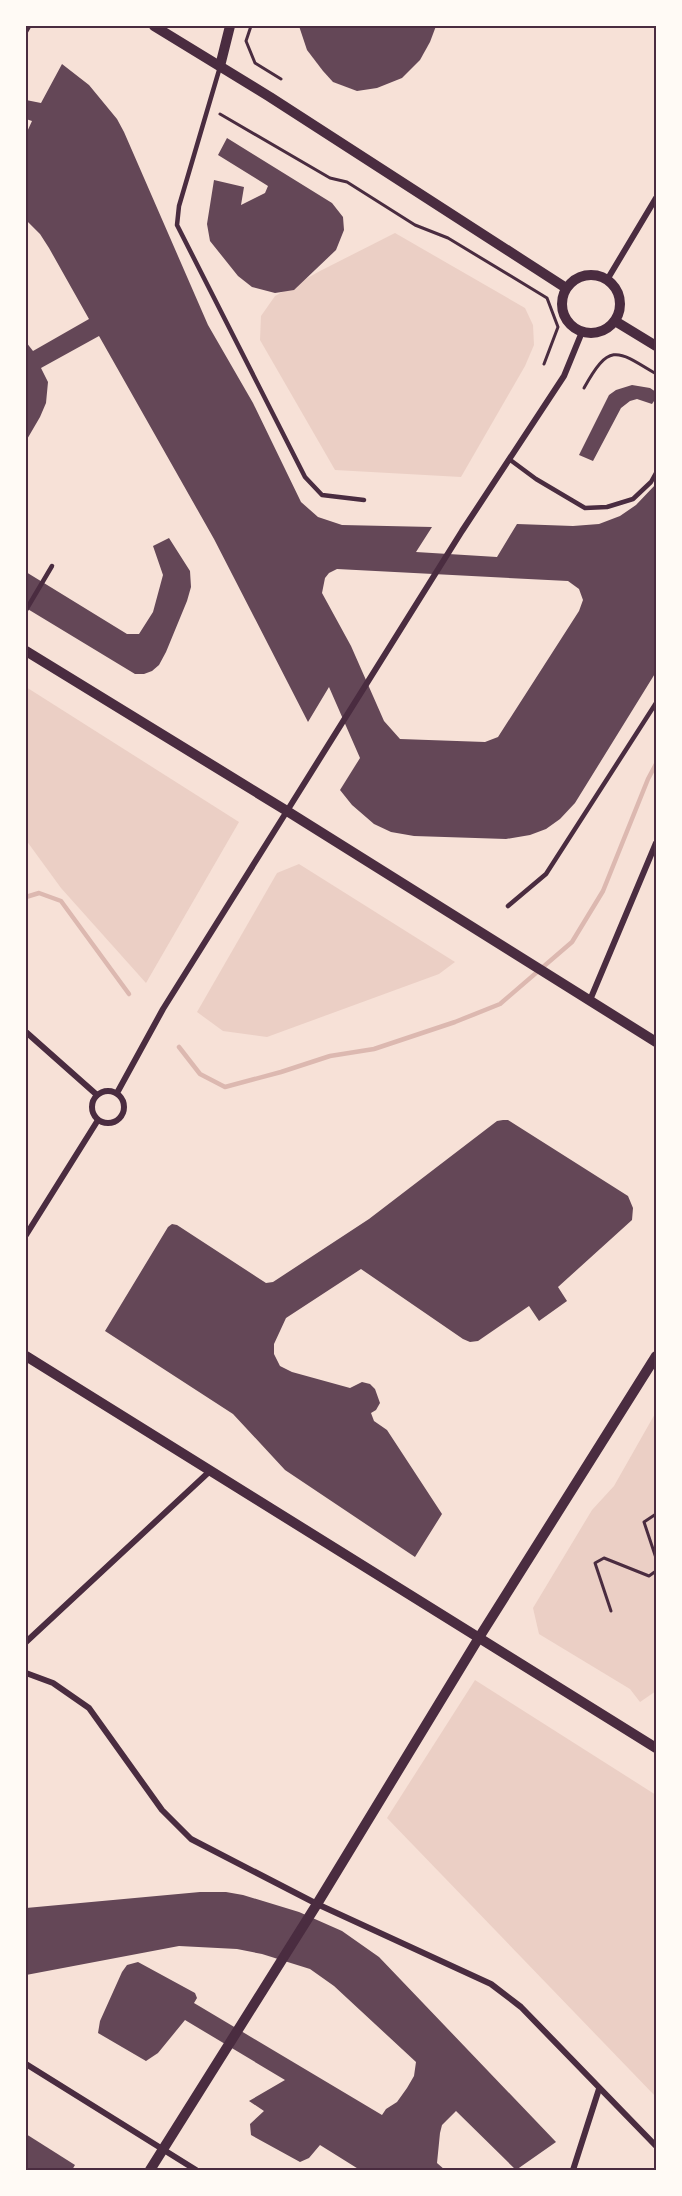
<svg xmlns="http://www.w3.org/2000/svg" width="682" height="2196" font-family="'Work Sans',sans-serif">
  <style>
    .green { fill: #ebcfc5 }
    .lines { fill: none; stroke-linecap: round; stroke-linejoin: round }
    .stream { stroke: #dcb8b0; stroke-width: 4.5 }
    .building { fill: #644757; fill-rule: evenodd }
    .path { stroke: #4a2c40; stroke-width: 3 }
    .service { stroke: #4a2c40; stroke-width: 4.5 }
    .minor { stroke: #4a2c40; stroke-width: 6 }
    .tertiary { stroke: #4a2c40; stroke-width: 10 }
    .neatline { fill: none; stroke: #4a2c40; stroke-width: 2 }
  </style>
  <rect width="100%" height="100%" fill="#f7e1d7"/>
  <g class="green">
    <path d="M395,233L525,308L533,325L534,345L525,366L461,477L335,470L260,340L261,316L275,296L320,271Z"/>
    <path d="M26,687L239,822L146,983L61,888L26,840Z"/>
    <path d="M299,864L455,962L439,974L267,1037L223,1031L197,1012L277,873Z"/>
    <path d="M656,1412V1691L640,1702L630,1689L539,1634L533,1608L592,1510L614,1486Z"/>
    <path d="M475,1680L656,1795V2097L387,1818Z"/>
  </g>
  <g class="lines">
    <g class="stream">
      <path d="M26,897L39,893L61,901L129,994"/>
      <path d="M179,1047L200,1074L225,1087L281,1072L330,1056L374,1049L455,1022L500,1004L572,942L603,891L648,779L656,764"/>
    </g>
  </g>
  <g class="building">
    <path d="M299,26H436L430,42L420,60L402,78L377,88L357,91L333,82L323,71L307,50Z"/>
    <path d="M62,64L89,85L117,119L124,132L208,325L253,403L301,502L318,517L342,525L432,527L416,552L497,557L517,524L573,526L599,524L620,516L636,505L656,484V672L575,803L560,819L546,829L530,835L506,839L414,836L391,832L374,824L352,805L340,790L360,758L329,687L308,722L214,539L99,336L41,368L48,382L46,403L40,417L26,441V342L33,351L89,319L49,248L40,234L26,220V134L32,121L26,119V100L41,103ZM337,569L568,581L579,589L583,600L579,611L498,737L485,742L400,739L384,721L351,646L322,593L325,578L329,573Z"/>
    <path d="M227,138L332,203L343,217L344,230L336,250L294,290L275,293L252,287L238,276L210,241L207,224L214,180L244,187L241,205L265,193L268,186L218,155Z"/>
    <path d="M632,385L650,388L656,392V398L652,404L637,399L630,401L621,408L593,461L579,455L609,395L616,390Z"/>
    <path d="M169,538L190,571L191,587L187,601L166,652L159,665L152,671L144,674H135L26,608V572L127,634H139L153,612L163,575L153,546Z"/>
    <path d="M503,1120H508L628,1196L633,1208L632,1220L558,1287L567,1301L539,1321L529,1306L478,1341L470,1342L463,1339L361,1269L286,1318L274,1344V1354L280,1366L292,1372L350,1388L362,1382L370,1384L375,1389L380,1403L376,1410L371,1413L374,1421L387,1430L442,1514L415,1557L285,1470L233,1414L105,1331L168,1227L172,1224L177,1225L266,1283L273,1282L369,1219L497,1121Z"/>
    <path d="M200,1892H226L243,1895L299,1912L342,1931L379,1957L556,2142L516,2170L456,2111L442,2125L440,2133L437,2163L445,2170H360L320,2145L309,2158L300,2162L251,2135L250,2124L264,2111L249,2101L285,2080L185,2020L158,2053L146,2061L98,2033L100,2021L122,1972L127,1965L138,1962L195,1993L197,1998L194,2003L382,2115L386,2109L397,2102L407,2088L414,2076L416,2062L334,1986L310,1969L262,1954L237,1949L179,1946L26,1975V1908Z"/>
    <path d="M26,2134L75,2165L72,2170H26Z"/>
  </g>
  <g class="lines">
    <g class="path">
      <path d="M251,26L246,41L255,63L281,79"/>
      <path d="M26,33L30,26"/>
      <path d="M220,114L330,178L347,182L415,225L448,238L547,298L558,327L544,364"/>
      <path d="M584,388C609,343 616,349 656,374"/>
      <path d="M656,1514L644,1522L656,1558"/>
      <path d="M611,1611L595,1563L604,1558L649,1576L656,1571"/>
    </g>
    <g class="service">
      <path d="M220,67L179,206L177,225L305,477L322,495L364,500"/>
      <path d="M509,459L536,479L585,508L607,507L633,499L651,482L656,473"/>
      <path d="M26,610L52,566"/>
      <path d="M508,906L546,874L656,703"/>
    </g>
    <g class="minor">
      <path d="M607,280L656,198"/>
      <path d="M590,1000L656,843"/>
      <path d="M26,1032L97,1095"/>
      <circle cx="108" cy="1107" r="16"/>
      <path d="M117,1093L163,1009L287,811L462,531L564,376L582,332"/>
      <path d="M26,1235L98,1120"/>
      <path d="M26,1642L210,1471"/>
      <path d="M26,1673L53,1683L89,1708L162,1810L191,1839L317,1904L491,1984L521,2007L656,2146"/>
      <path d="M26,2064L196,2170"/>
      <path d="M573,2170L599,2089"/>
    </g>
    <g class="tertiary">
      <path d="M154,26L270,97L566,288"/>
      <path d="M220,66L230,26"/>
      <circle cx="591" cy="304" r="29"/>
      <path d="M615,321L656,346"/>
      <path d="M26,651L287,811L656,1042"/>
      <path d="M26,1356L656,1748"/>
      <path d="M150,2170L317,1904L480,1636L656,1356"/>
    </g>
  </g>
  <rect width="682" height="2196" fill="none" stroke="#fffaf5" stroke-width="54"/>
  <rect x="27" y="27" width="628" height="2142" class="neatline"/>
</svg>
